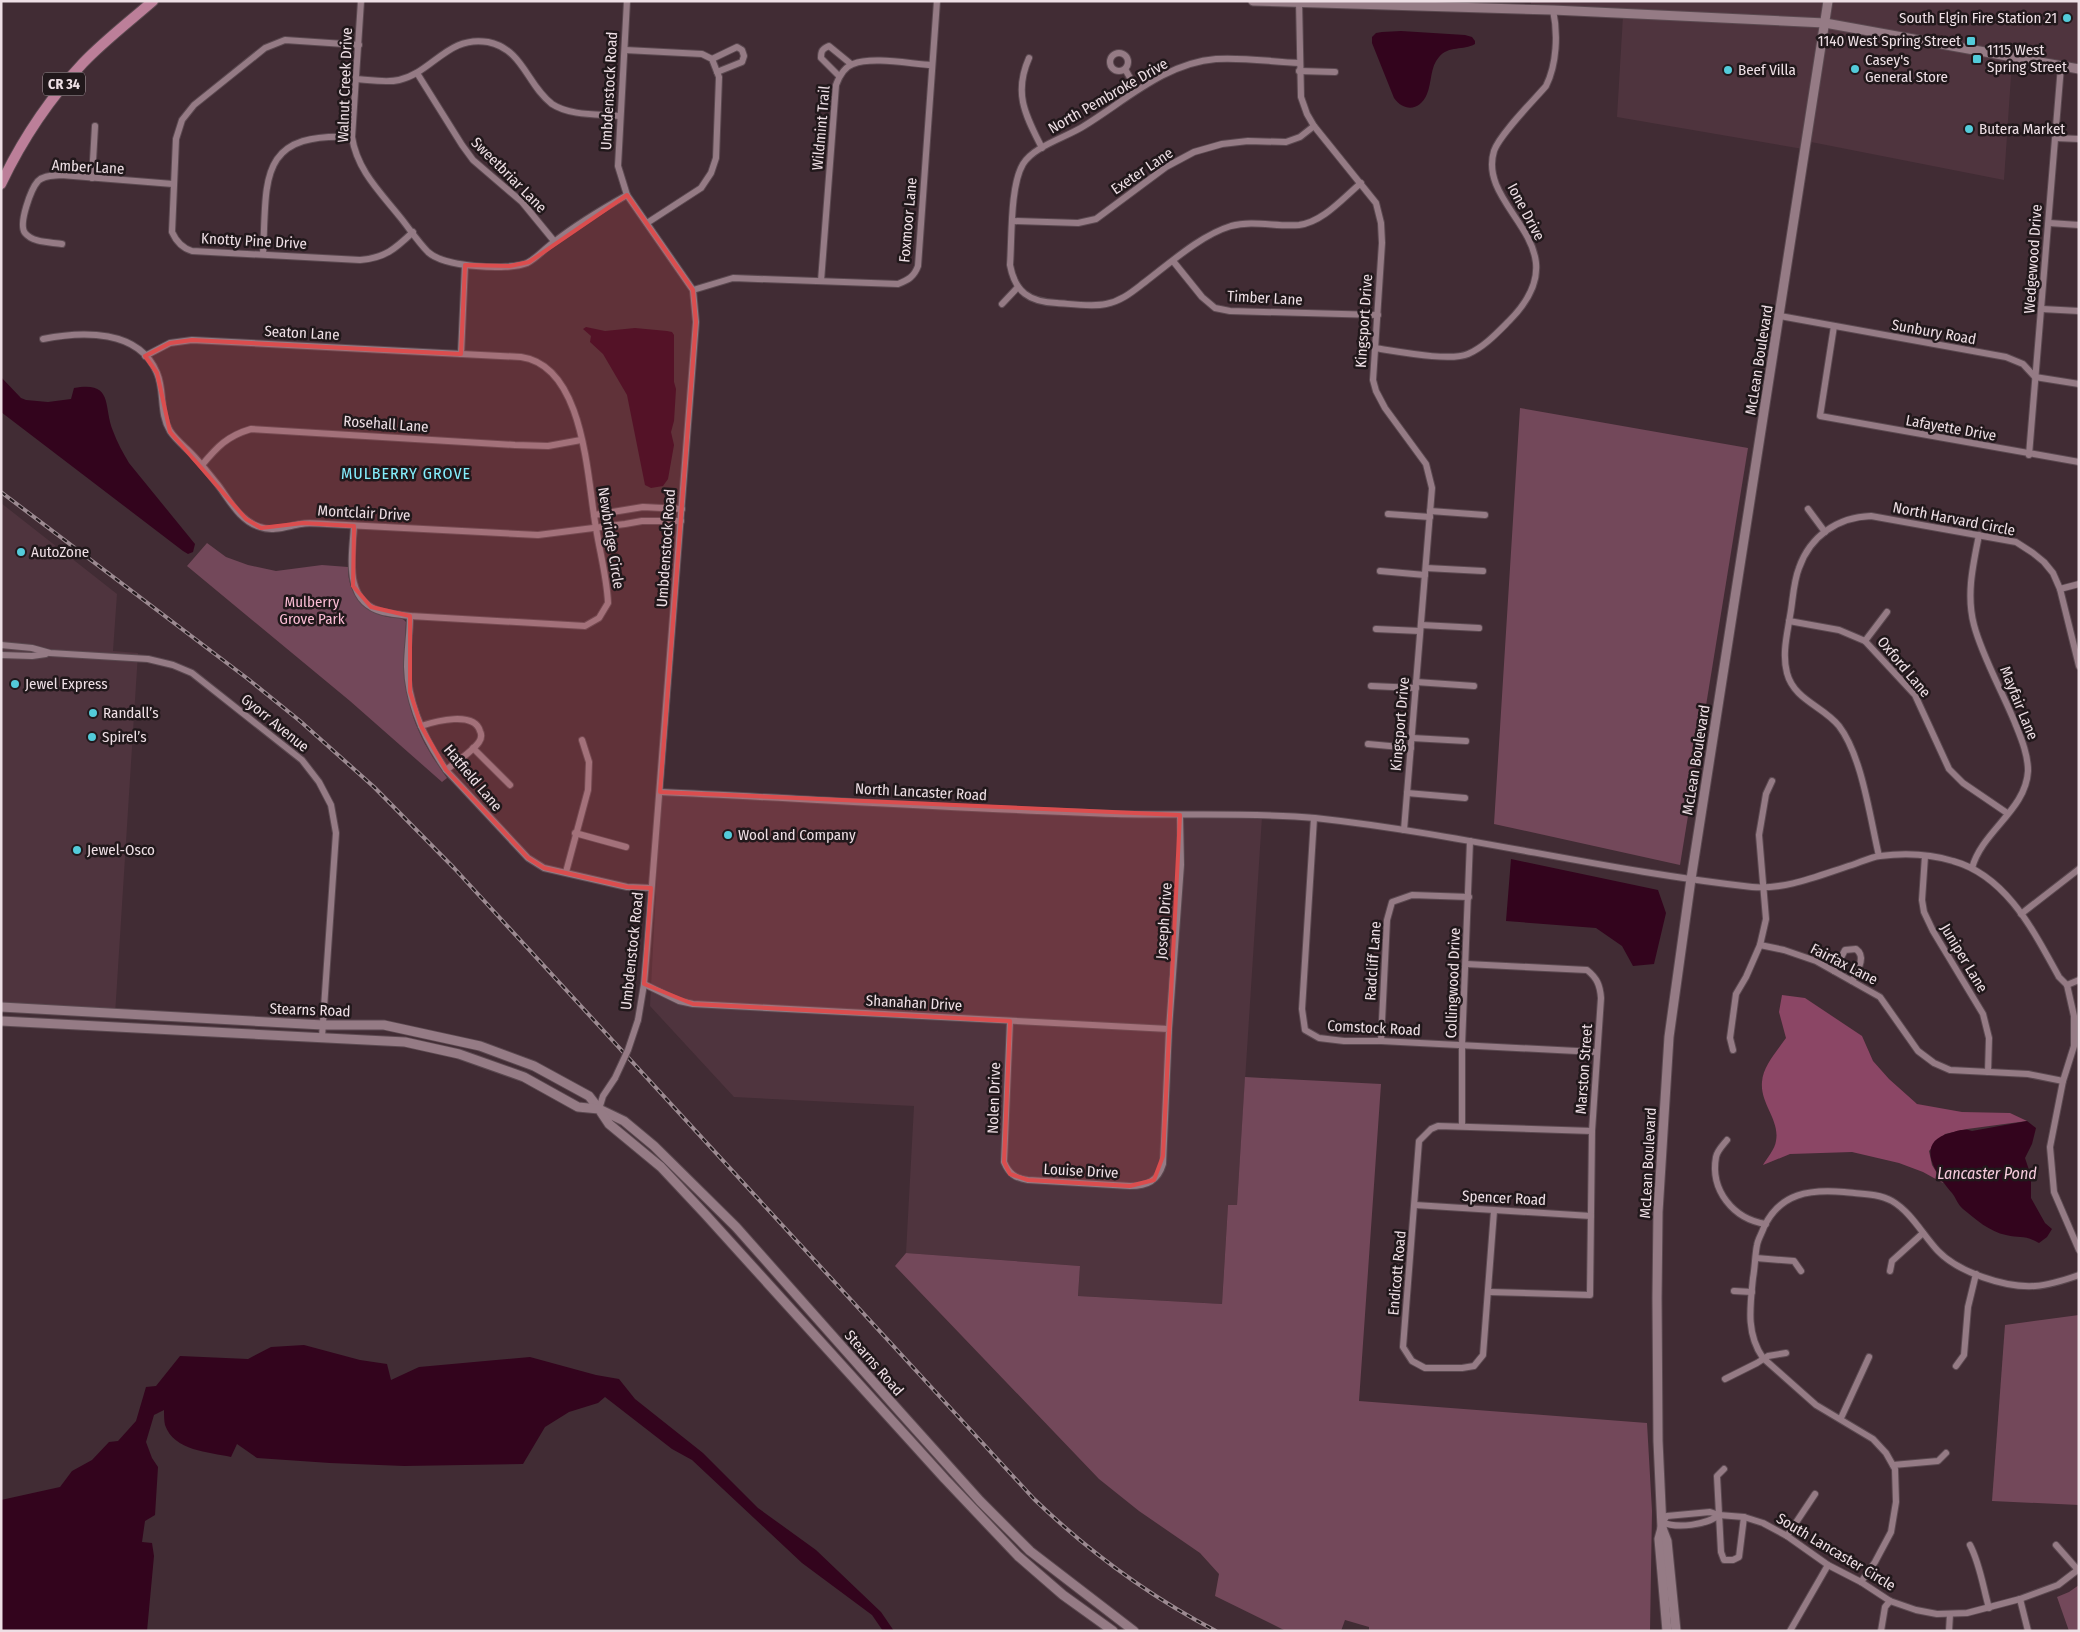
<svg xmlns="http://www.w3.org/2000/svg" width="2080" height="1632" font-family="'Fira Sans Condensed',sans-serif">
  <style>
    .built { fill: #4f343e }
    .green { fill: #73485a }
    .forest { fill: #8b4665 }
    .water { fill: #33041d }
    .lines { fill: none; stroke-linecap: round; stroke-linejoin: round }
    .street-casing { stroke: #5b4950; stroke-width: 8 }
    .secondary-casing { stroke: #5b4950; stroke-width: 11 }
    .primary-casing { stroke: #5b4950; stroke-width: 12 }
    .street { stroke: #957b85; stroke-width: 6 }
    .secondary { stroke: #957b85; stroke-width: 9 }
    .primary { stroke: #bc7f99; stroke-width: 10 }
    .rail-casing { stroke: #9c8a91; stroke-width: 4 }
    .rail { stroke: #21181b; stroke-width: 2; stroke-dasharray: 5.5; stroke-linecap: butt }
    .street-bridge-casing { stroke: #5b4950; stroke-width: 8; stroke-linecap: butt }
    .street-bridge { stroke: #957b85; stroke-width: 6 }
    .marked { fill: #db4d4e; fill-opacity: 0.2; stroke: #db4d4e; stroke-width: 4; stroke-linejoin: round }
    .poi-dot { fill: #53cbda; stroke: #21181b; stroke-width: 2 }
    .labels { text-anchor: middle; stroke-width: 5; stroke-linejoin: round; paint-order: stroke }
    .shield { fill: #21181b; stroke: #b0a3a8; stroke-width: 1 }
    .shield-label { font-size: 14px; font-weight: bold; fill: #eedfe5 }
    .poi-label { font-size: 15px; fill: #eedfe5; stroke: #21181b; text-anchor: start }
    .street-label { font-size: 15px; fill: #eedfe5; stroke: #21181b }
    .park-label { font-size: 15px; fill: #fabcd4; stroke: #21181b }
    .neighbourhood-label { font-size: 16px; letter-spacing: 1px; fill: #85eefd; stroke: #21181b }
    .water-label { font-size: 16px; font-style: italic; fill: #f6cbdc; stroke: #21181b }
  </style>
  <rect width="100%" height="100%" fill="#412c34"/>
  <g class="built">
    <path d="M1531,1H1825L1823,20L1531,6Z"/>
    <path d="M1830,1H2079V67L1828,21Z"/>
    <path d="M1623,16L1822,26L1803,149L1617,117Z"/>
    <path d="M1828,27L2012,61L2004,180L1811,142Z"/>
    <path d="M1,503L117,594L113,651L138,653L115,1015L1,1007Z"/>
    <path d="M661,794L1262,817L1237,1205H1228L1222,1304L1078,1296L1080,1266L906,1253L914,1106L734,1097L650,1006Z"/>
  </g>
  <g class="green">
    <path d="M1520,408L1748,448L1680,865L1494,824Z"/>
    <path d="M207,543L226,557L248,565L276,571L322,565L348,567C348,594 362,611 388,617C395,618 401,616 406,622C402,690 406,721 447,778L442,782L350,701L187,566Z"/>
    <path d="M1245,1077L1381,1084L1359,1401L1647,1423L1652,1511L1650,1631H1369V1627L1345,1620L1341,1631H1286L1215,1596L1219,1574L1200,1553L1139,1511L1099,1479L895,1266L906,1253L1080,1266L1078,1296L1222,1304L1228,1205H1237Z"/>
    <path d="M2079,1315V1505L1992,1501L2005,1325Z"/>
    <path d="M2079,1585V1631H2069L2057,1597L2069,1592Z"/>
  </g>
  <path class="forest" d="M1782,995L1805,998L1862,1036L1873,1061L1889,1079L1917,1104L1962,1112L2010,1113L2027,1121L1967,1129L1945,1134L1929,1151L1932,1165L1943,1183L1923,1172L1899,1163L1852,1152L1790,1154L1763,1165C1767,1158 1775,1149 1776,1141C1780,1120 1760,1104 1762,1082C1763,1066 1777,1051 1786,1038L1779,1012Z"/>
  <g class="water">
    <path d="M1401,31L1465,35L1472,37L1475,41V44C1463,51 1449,45 1439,57C1430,67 1432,82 1427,94C1420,111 1404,112 1394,98L1372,43V37L1376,33L1382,32Z"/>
    <path d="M586,327L605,331L635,328L667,331L672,332L674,335V382L676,389L674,421L671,432L674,445L668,479L663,486L651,488L645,485L627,395L603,354L590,342L591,336L583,329Z"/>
    <path d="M1,377L21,398L26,400L48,402L71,399L74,388C114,381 103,406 113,431C117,442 123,453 129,463L195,544L193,552L188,554L183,551L1,412Z"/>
    <path d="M1511,859L1658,890L1666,913L1654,964L1633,966L1622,946L1596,928L1506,921Z"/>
    <path d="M2027,1121L2036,1128L2032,1144L2025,1158L2031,1176V1198L2045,1223L2052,1229L2047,1237L2039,1243C2023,1234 2021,1239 2006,1235C1990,1232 1975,1219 1963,1209C1958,1205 1956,1198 1952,1193C1937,1175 1913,1143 1950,1133C1957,1131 1964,1128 1972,1131Z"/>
    <path d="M304,1345L360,1360L387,1364L391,1380L419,1367L530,1357L596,1375L619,1379L635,1399L703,1453L758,1508L816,1550L881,1612L894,1631H883L872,1615L802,1563L692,1460L672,1449L605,1397L598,1403L569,1412L545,1427L523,1464L404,1466L330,1463L257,1458L237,1444L231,1457C209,1452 174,1451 165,1425C164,1421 164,1414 164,1410L154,1415L146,1442L152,1458L158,1467L155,1515L145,1521L142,1542L152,1543L154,1556L147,1631H1V1500L60,1487L72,1471L92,1460L109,1442L118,1441L136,1421L146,1387L156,1386L180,1356L248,1359L271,1347Z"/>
  </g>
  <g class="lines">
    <defs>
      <g id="street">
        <path d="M361,1L352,137C357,170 380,192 400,217C409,228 418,242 428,252C444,267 508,271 527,263C537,258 545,248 554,242C577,224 602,209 627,195"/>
        <path d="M627,1L618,166L627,195L693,290L696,322L647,949L644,984L638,1020"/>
        <path d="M1299,1L1301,97L1307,114L1314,126L1376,203L1381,223L1382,243L1373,380L1376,391L1385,408L1426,464L1432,488L1404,830"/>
        <path d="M359,45L285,40L265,48L194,105L182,120L176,139L172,232C176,241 182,248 192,251L360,260C385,258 395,249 413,232"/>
        <path d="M625,50L702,54L712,59L719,77L716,158L711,173L701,188L647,223"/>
        <circle cx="1119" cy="62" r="9"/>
        <path d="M1029,58C1013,94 1026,116 1042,148"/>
        <path d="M712,59L737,47L742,50L744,56L742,62L717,72"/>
        <path d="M1300,63C1272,62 1243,57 1216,59C1165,63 1125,101 1084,126C1067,137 1034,146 1023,164C1010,186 1012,237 1010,265C1015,292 1029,302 1057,303C1072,304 1092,307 1106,304C1122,301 1133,291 1145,282C1170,263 1201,235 1231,226C1253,220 1277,227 1299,225C1323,222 1343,198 1361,183"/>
        <path d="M1125,69L1137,90"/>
        <path d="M1299,71L1335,72"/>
        <path d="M417,73L462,145L473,160L522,202L554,241"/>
        <path d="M839,76L821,58C821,51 822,49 829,46L851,64"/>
        <path d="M357,79C371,80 386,83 399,80C433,72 448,35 488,42C523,49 527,85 552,104C570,116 599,114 619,116"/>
        <path d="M2056,138L2079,139"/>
        <path d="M92,178L95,126"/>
        <path d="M1013,221L1078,223L1096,219L1166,167L1194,152L1222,144L1248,141L1286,142L1300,137L1314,126"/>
        <path d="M2049,223L2079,225"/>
        <path d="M62,244C50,242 33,243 25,233C18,224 31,189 38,181C44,175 53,176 61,175L173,184"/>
        <path d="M263,254C267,179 257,132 352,137"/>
        <path d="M1173,261L1202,297L1215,308L1230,311L1378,315"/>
        <path d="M821,281L836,85C839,77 844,67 853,64C872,56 911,64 932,65"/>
        <path d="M693,290L733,278L898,284C908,280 914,277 918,266L937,1"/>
        <path d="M1002,304L1018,287"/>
        <path d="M2042,309L2079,311"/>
        <path d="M1780,316L2006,357L2023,364L2035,377L2079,384"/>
        <path d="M1834,326L1820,416L2079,462"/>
        <path d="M43,339C82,331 139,329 157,373C165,392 159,413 170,431C176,440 184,446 191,453C201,463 209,474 218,485C230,501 240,521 260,527C273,532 288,526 301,524C309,522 319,524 327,524L538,535L625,524L642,521H681"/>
        <path d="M1374,348C1396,351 1449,362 1468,354C1484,347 1497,333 1509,321C1585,245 1476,210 1494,151C1499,135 1534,100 1546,86C1557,64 1558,33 1553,10"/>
        <path d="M461,354L465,265"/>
        <path d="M145,356L170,343L192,340L521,357C585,366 587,479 596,528C600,553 607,578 608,603L599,618L585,626L410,616C402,615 392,614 383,612C343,602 352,557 354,526"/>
        <path d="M2029,455L2061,66"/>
        <path d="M202,465C217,447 227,436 251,429L515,445L548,446L581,440"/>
        <path d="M1808,509L1825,532"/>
        <path d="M1430,511L1485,515"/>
        <path d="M1388,514L1430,517"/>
        <path d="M594,515L643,507L682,509"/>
        <path d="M1426,568L1483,571"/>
        <path d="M1380,571L1425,575"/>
        <path d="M2060,589L2079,584"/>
        <path d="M410,616C410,633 407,650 407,667C408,704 425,740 446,770L528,858L544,868L627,887L651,888"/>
        <path d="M1789,621L1839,630L1865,641L1915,695L1949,769L1963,783L2007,813"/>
        <path d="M1421,625L1479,628"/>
        <path d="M1376,629L1420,631"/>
        <path d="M1865,641L1887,612"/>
        <path d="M1,645L32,648L50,653L148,659L173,665L192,673L302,760L319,782L331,805L336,833L322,1037"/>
        <path d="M1,655L32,656L46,654"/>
        <path d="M1416,682L1474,686"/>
        <path d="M1371,686L1416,688"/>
        <path d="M421,726C436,721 474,711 480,731C482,735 481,739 479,742C473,751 455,763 446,770"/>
        <path d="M1412,738L1466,741"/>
        <path d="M1368,744L1411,748"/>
        <path d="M473,748L510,785"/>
        <path d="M660,792C812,799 964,809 1116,814C1183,816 1249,812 1315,818C1462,834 1606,871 1752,887C1786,890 1820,875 1852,865C1861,862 1871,857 1880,856C1903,853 1930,854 1953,861C2007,876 2034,932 2059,977L2067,985L2074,1016V1046L2063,1081L2050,1147L2054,1192L2079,1250"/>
        <path d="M1407,793L1465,798"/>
        <path d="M1314,818L1302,1009L1305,1030L1319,1038L1344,1041H1381L1596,1052"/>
        <path d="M575,833L626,847"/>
        <path d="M1879,856C1870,818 1862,756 1839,726C1823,706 1794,700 1787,673C1782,654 1787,635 1790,616C1793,601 1793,583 1799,568C1810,536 1838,517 1871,516L2016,542L2033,553L2044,562L2053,573L2060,589L2079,666"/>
        <path d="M1925,856L1922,900L1924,912L1933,931L1983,1014L1989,1038L1988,1072"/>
        <path d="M1972,868C1982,831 2026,810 2028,771C2028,754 2021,738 2015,723C2003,693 1982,656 1974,625C1966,595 1973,565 1979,535"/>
        <path d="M566,872L588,790L589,762L582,740"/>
        <path d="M2021,914L2079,869"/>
        <path d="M1760,945L1784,950L1816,961L1880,997L1918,1051L1934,1063L1950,1070L2028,1074L2063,1081"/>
        <path d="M1466,964L1587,970C1597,978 1600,985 1601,998L1592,1131L1590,1295L1489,1292"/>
        <path d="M1834,971L1845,950L1856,949C1867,957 1857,971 1852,981"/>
        <path d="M644,984L679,1001L693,1004L1169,1029L1163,1164C1158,1181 1147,1186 1130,1186L1028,1180C1015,1178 1009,1174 1004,1162L1010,1021"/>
        <path d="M2067,985L2079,980"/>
        <path d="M1169,1029L1181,865L1180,815"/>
        <path d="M1381,1041L1387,920L1392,902L1412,895L1469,897"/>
        <path d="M1733,1050L1730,1038L1736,994L1746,977L1760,945L1766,919L1759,835L1766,794L1772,781"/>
        <path d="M599,1109L603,1096L615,1078"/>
        <path d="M1462,1126V1045L1470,841"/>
        <path d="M1727,1140C1723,1145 1717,1151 1716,1157C1710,1190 1733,1219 1766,1224"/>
        <path d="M1415,1205L1591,1216"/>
        <path d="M1494,1211L1483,1355L1474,1366L1462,1368H1425L1412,1361L1403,1347L1419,1141L1431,1129L1438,1126L1592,1131"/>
        <path d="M1756,1258L1794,1261L1801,1271"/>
        <path d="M1890,1271L1892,1261L1923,1233"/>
        <path d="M1734,1291L1752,1292"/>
        <path d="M1956,1366L1964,1355L1968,1307L1976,1274"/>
        <path d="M1725,1379L1757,1363L1768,1356L1786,1353"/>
        <path d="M1841,1418L1869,1357"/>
        <path d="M1893,1465L1938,1461L1946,1453"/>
        <path d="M1724,1469L1717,1476L1721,1552L1724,1560H1733L1739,1557L1744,1517"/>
        <path d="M1719,1515C1706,1525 1677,1529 1662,1522L1667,1516L1710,1512L1719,1515L1744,1517L1763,1523L1787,1536L1828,1565L1861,1582L1890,1601L1916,1610L1937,1614L1967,1613L2020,1599L2058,1585L2079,1569"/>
        <path d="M1787,1536L1815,1494"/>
        <path d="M1970,1545C1980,1564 1983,1587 1989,1608"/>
        <path d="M2056,1545L2078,1570"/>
        <path d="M1861,1582L1875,1562L1891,1532L1896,1502L1895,1469L1886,1453L1873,1439L1816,1405L1763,1358C1746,1334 1750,1307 1753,1278C1755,1267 1755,1255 1757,1245C1758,1239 1762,1233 1764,1227C1780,1193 1810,1189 1844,1192C1859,1194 1878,1193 1892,1201C1911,1212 1923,1235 1938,1251C1958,1272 2005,1288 2035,1286C2050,1285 2065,1280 2079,1275"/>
        <path d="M2020,1599L2028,1631"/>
        <path d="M1790,1631L1828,1565"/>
        <path d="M1881,1631L1885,1607L1890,1601"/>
        <path d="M1949,1631L1950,1614"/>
      </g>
      <g id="secondary">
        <path d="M1253,1L1553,10L1825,23L2079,69"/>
        <path d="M1,1007L323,1025H384L480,1046L534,1066L589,1096L599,1109L624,1121L654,1146L736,1227L901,1413L980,1501L1030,1551L1134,1631"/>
        <path d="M1,1021L405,1042L459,1054L524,1077L578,1107L599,1109L609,1124L661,1167L705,1214L945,1479L1018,1556L1063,1595L1113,1631"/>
        <path d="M1662,1528L1659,1539L1667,1631"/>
        <path d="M1676,1631L1667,1541L1662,1528L1658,1441L1657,1298L1658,1212L1669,1037L1691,879L1828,1"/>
      </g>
      <path id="primary" d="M1,184C22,140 50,98 83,63C104,41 130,21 153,1"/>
    </defs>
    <use href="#street" class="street-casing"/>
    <use href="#secondary" class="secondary-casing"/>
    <use href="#primary" class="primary-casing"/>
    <use href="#street" class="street"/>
    <use href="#secondary" class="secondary"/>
    <use href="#primary" class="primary"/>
    <defs>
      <path id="rail" d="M1,492L248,679L300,721L374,787L454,868L1034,1499C1088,1551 1149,1596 1216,1631"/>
    </defs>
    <use href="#rail" class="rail-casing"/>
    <use href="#rail" class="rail"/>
    <defs>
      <path id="street-bridge" d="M615,1078L628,1050L638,1020"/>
    </defs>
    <use href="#street-bridge" class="street-bridge-casing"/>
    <use href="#street-bridge" class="street-bridge"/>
  </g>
  <path class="marked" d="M627,195L693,290L696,322L660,792L1180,815L1163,1156L1154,1180L1130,1186L1028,1180L1010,1174L1004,1162L1010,1021L693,1004L644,984L651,888L627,887L544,868L528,858L446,770L421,726L410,692V616L371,607L353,586L354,526L303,523L261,528L246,519L170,432L157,373L145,356L170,343L192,340L461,354L465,265L510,266L529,262Z"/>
  <g class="poi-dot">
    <circle cx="2067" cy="18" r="5"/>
    <rect x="1966" y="36" width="10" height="10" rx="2.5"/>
    <rect x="1972" y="54" width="10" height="10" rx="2.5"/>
    <circle cx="1855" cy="69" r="5"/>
    <circle cx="1728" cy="70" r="5"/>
    <circle cx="1969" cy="129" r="5"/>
    <circle cx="21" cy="552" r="5"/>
    <circle cx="15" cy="684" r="5"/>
    <circle cx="93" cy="713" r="5"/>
    <circle cx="92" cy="737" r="5"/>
    <circle cx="728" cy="835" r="5"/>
    <circle cx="77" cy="850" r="5"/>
  </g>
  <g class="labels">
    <rect class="shield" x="43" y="72.5" width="42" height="23" rx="4"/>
    <g class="shield-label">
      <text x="64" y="89">CR 34</text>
    </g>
    <g class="poi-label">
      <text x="2057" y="23" text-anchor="end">South Elgin Fire Station 21</text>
      <text x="1961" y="46" text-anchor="end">1140 West Spring Street</text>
      <text x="1987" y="55">1115 West<tspan x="1987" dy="17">Spring Street</tspan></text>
      <text x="1865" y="65">Casey's<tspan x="1865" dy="17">General Store</tspan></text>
      <text x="1738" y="75">Beef Villa</text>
      <text x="1979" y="134">Butera Market</text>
      <text x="31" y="557">AutoZone</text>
      <text x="25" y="689">Jewel Express</text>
      <text x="103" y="718">Randall’s</text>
      <text x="102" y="742">Spirel’s</text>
      <text x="738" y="840">Wool and Company</text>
      <text x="87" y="855">Jewel-Osco</text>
    </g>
    <g class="street-label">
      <text transform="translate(345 85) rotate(-88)" y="5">Walnut Creek Drive</text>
      <text transform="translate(609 91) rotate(-87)" y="5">Umbdenstock Road</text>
      <text transform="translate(1108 96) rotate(-30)" y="5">North Pembroke Drive</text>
      <text transform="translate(821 128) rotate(-85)" y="5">Wildmint Trail</text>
      <text transform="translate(88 167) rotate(3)" y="5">Amber Lane</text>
      <text transform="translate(1142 171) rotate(-34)" y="5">Exeter Lane</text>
      <text transform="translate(509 175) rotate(45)" y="5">Sweetbriar Lane</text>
      <text transform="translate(1526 212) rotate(62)" y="5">Ione Drive</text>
      <text transform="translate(908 220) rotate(-85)" y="5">Foxmoor Lane</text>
      <text transform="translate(254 241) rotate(3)" y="5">Knotty Pine Drive</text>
      <text transform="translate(2033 259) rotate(-86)" y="5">Wedgewood Drive</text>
      <text transform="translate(1265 298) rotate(3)" y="5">Timber Lane</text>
      <text transform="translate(1364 321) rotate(-86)" y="5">Kingsport Drive</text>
      <text transform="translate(1934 332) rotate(10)" y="5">Sunbury Road</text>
      <text transform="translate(302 333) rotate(3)" y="5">Seaton Lane</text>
      <text transform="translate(1759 360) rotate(-81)" y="5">McLean Boulevard</text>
      <text transform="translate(386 424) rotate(4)" y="5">Rosehall Lane</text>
      <text transform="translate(1951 428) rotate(10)" y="5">Lafayette Drive</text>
      <text transform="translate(364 513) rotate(3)" y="5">Montclair Drive</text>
      <text transform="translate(1954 519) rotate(11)" y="5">North Harvard Circle</text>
      <text transform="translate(611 538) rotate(81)" y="5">Newbridge Circle</text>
      <text transform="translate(666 548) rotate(-86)" y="5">Umbdenstock Road</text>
      <text transform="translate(1904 667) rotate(50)" y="5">Oxford Lane</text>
      <text transform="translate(2019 703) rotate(68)" y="5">Mayfair Lane</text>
      <text transform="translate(275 723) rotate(39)" y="5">Gyorr Avenue</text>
      <text transform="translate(1400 724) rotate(-85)" y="5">Kingsport Drive</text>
      <text transform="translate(1696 760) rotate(-81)" y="5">McLean Boulevard</text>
      <text transform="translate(473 778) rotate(50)" y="5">Hatfield Lane</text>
      <text transform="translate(921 792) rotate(3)" y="5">North Lancaster Road</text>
      <text transform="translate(1164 921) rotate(-86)" y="5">Joseph Drive</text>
      <text transform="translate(632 951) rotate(-84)" y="5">Umbdenstock Road</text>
      <text transform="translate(1964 958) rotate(59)" y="5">Juniper Lane</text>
      <text transform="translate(1373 961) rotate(-86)" y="5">Radcliff Lane</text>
      <text transform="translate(1844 964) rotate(27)" y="5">Fairfax Lane</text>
      <text transform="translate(1453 983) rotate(-88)" y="5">Collingwood Drive</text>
      <text transform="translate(914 1003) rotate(3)" y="5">Shanahan Drive</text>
      <text transform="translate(310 1010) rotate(2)" y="5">Stearns Road</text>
      <text transform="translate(1374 1028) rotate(3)" y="5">Comstock Road</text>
      <text transform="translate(1584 1069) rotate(-86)" y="5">Marston Street</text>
      <text transform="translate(994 1098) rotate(-88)" y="5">Nolen Drive</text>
      <text transform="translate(1648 1163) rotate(-87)" y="5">McLean Boulevard</text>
      <text transform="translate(1081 1171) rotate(3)" y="5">Louise Drive</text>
      <text transform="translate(1504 1198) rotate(3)" y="5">Spencer Road</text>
      <text transform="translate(1397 1273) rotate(-85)" y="5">Endicott Road</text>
      <text transform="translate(874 1363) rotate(49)" y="5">Stearns Road</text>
      <text transform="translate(1836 1552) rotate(31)" y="5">South Lancaster Circle</text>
    </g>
    <g class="park-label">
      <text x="312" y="607">Mulberry<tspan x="312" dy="17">Grove Park</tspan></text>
    </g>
    <g class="neighbourhood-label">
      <text x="406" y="479">MULBERRY GROVE</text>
    </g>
    <g class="water-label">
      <text x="1987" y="1179">Lancaster Pond</text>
    </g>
  </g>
  <rect width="2080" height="1632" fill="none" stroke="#eedfe5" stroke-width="5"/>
</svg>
